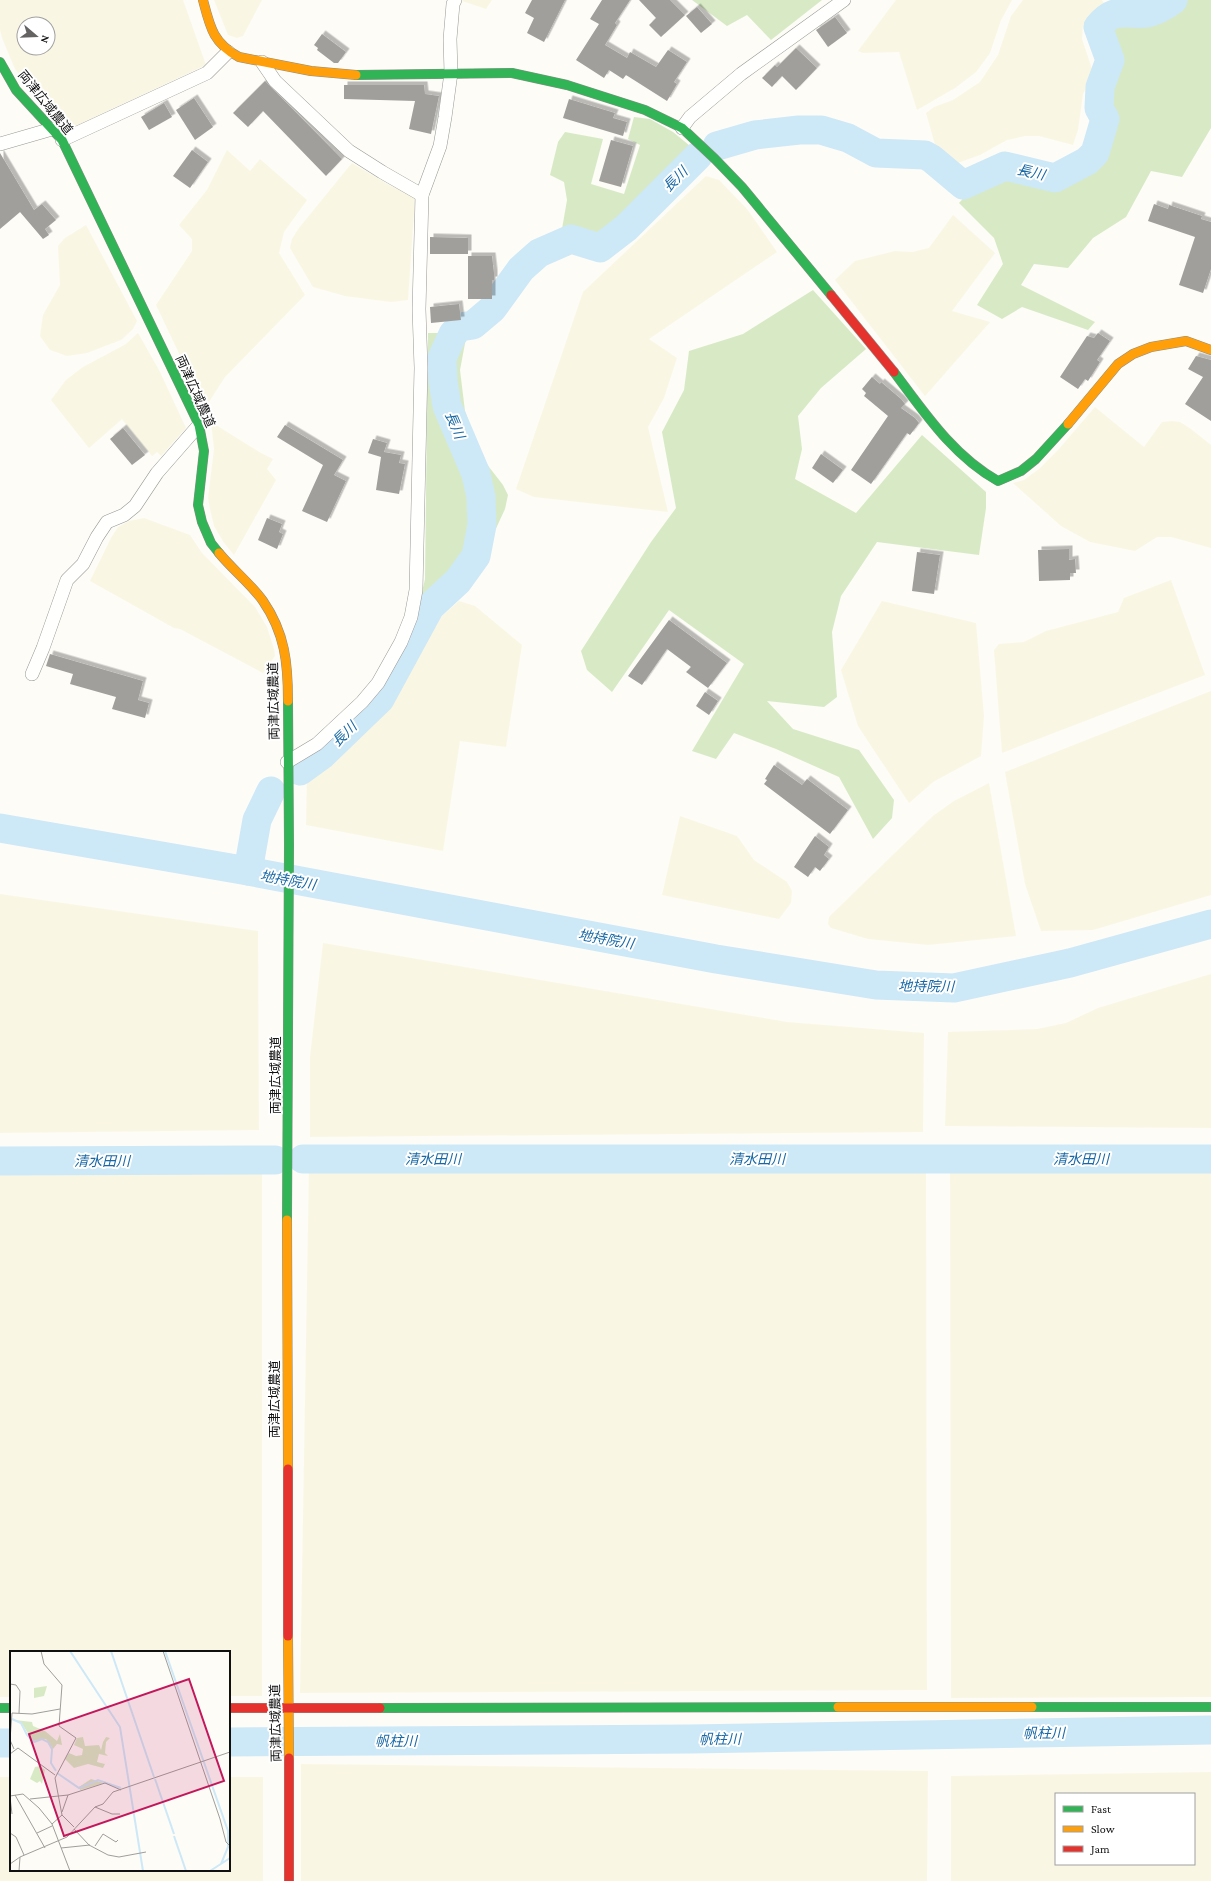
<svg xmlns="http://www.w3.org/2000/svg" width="1211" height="1881" font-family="'Crimson Pro','Noto Sans JP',serif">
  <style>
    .farmland { fill: #f9f7e4; fill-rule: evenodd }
    .forest { fill: #d8eac5 }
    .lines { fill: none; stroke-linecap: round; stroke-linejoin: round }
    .river { stroke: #cde8f7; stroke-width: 29 }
    .building { fill: #a19f9c; filter: url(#shadow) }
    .street-casing { stroke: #979795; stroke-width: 14 }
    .fast-casing { stroke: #8e8d8b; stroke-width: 10 }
    .slow-casing { stroke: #8e8d8b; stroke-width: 10 }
    .jam-casing { stroke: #8e8d8b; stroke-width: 10 }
    .street { stroke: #fffffe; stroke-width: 13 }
    .fast { stroke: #30b455; stroke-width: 9 }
    .slow { stroke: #ff9f0a; stroke-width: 9 }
    .jam { stroke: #e5322d; stroke-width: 9 }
    .labels { text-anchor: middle; stroke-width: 4; stroke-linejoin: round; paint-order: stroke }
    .street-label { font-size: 13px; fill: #111; stroke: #fff }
    .water-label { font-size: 14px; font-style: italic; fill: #1768a6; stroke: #fff }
    .inset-river { fill: none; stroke: #cde8f7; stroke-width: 2 }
    .inset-road { fill: none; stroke: #9f9e9b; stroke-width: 1 }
    .view { fill: #c2185b; fill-opacity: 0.15; stroke: #c2185b; stroke-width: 2 }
    .inset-edge { fill: none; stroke: #111; stroke-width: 2 }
  </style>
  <defs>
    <filter id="shadow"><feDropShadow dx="3.5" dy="-3.5" stdDeviation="0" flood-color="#0004"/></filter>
  </defs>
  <rect width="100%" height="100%" fill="#fdfcf7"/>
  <g class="farmland">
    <path d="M0,0H183L206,65L65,131L15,69L2,38L0,29ZM24,24H48V48H24Z"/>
    <path d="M214,0H262L243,36L237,38L228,35Z"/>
    <path d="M463,0H492L486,9L462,1Z"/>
    <path d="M896,0H1012L1001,20L990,53L976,72L955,88L917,110L899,52L863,53L858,51Z"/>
    <path d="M1023,0H1102L1105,5L1093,14L1083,25L1082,39L1091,66L1092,77L1083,94L1078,130L1073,145L1039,136H1026L1007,140L980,155L955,164L936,148L926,113L934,107L953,100L980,82L998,55L1011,16Z"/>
    <path d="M227,150L250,171L260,159L307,200L284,232L279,253L305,295L225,377L205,408L156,305L192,251V239L179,225L207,190Z"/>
    <path d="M352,163L389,185L415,197L408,300L391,302L345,296L313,287L290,248L292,239L299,228Z"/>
    <path d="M706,176L719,180L747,209L777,252L649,339L677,358L664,398L648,427L668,512L534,497L516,489L583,292Z"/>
    <path d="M953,215L995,253L952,311L990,322L925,396L835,280L855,261L895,251L912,252L929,248Z"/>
    <path d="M86,225L137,321L133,329L121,340L87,353L67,356L50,350L40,336L43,315L60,285L58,246L65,238Z"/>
    <path d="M138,333L160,372L186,428L161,456L157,452L152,456L122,419L89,448L51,400L66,380L83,367L126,344Z"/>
    <path d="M1095,407L1144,447L1162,422L1172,421L1180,422L1191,429L1211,445V548L1171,537H1157L1135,551L1090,542L1061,526L1013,483L1024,480L1039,469L1058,450Z"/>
    <path d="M211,422L261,453L273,459L267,469L276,480L234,555L224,543L214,526L210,509L208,498L214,449Z"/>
    <path d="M144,518L190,535L202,553L255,607L267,627L274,649L275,656L263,673L180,629L174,628L90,581L111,538L118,527L129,521Z"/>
    <path d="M1171,580L1205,675L1002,753L994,650L999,644L1024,642L1046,631L1118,612L1124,598Z"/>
    <path d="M459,601L475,606L522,645L506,747L460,741L443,851L306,825L307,777L323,767L358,732L390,706L434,623Z"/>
    <path d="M882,601L976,623L984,716L981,756L933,782L909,803L858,726L841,670Z"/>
    <path d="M1211,691V895L1093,930L1041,931L1025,884L1005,772Z"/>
    <path d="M989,783L1016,936L928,945L868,939L831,928L828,924L829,917L933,816L954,801Z"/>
    <path d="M680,816L737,836L754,860L787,882L792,891L791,903L779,919L662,895Z"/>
    <path d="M0,894L258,931L259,1130L0,1133Z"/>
    <path d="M323,943L787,1022L924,1033L923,1132L310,1137V1057Z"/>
    <path d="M1211,974V1128L945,1126L948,1032L1037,1029L1066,1023L1098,1008Z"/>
    <path d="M950,1165H1211V1697L951,1698Z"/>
    <path d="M309,1166L926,1168L927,1690L300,1693Z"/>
    <path d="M262,1168V1696H229V1652H11V1697H0V1169Z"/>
    <path d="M301,1764L928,1771L927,1881H301Z"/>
    <path d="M1211,1772V1881H951V1776ZM1056,1794H1194V1864H1056Z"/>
    <path d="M0,1777H11V1870H229V1777H263V1881H0Z"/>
  </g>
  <g class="forest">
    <path d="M692,0H822L771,40L747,15L727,26Z"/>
    <path d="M1178,0H1211V128L1182,177L1151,171L1126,217L1093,238L1068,268L1034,264L1021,285L1095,322L1088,330L1022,307L1002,319L977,305L1003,264L994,238L959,203L973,188L1006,172L1056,184L1093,167L1106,149L1111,116L1105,103L1116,58L1106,40L1108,30L1116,21L1168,12Z"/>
    <path d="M634,117L650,119L673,132L695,150L627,220L605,237L562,229L567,200L564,182L550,175L558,142L565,132L603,139L591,184L624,194L640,145L628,139Z"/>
    <path d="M813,290L866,349L821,388L798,416L802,449L795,479L856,513L922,435L986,492V508L979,555L877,542L841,596L832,632L837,697L824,707L767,701L793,729L859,750L894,800L892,818L873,839L839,777L776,749L734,733L716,759L692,751L744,664L669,610L612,692L587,670L581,651L651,542L676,508L662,432L684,390L689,351L743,334Z"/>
    <path d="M428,333H467L460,370L465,411L482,458L503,485L508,495L505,509L474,576L429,620L417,614L425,579Z"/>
  </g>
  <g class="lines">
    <g class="river">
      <path d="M717,146L755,135L799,130H821L848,138L876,153L925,155L932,159L963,185L1005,166L1055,178L1087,161L1095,153L1105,119L1099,108L1100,87L1110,60L1098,27C1116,5 1125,16 1147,13C1157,11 1165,6 1173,0"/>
      <path d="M300,771L322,755L380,699L430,607L458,581L476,556L482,525L481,497L476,474L447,406L443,381L442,358L453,334L460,327L473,325L492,309L521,269L539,253L571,239L600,248L626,228L698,156"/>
      <path d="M0,828L248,871L716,959L876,985L954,988L1070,963L1211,924"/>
      <path d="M248,871L257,820L271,791"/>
      <path d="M303,1159H1211"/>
      <path d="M0,1161L275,1160"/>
      <path d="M229,1742L690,1739L1211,1730"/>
      <path d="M0,1743H11"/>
    </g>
  </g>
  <g class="building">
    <path d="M532,0H565L544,42L527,33L534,18L525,13Z"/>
    <path d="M602,0H630L615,23L617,25L605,45L627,58L630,52L656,67L668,50L687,62L674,82L677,84L667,101L626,75L623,79L609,70L604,78L576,60L599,24L590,19Z"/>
    <path d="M639,0H670L685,15L661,37L649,25L656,18Z"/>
    <path d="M697,7L712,24L701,33L686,16Z"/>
    <path d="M835,17L847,33L828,47L816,30Z"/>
    <path d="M322,34L346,52L338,63H334L317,50L318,48L314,45Z"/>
    <path d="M796,48L817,68L796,90L782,76L772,87L762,78L775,65L777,67Z"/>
    <path d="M265,81L342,159L326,176L263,111L248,127L233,113Z"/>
    <path d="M344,85H424L425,94L439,96L431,134L409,129L415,101L344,99Z"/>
    <path d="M194,98L213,127L195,140L176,110Z"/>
    <path d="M569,99L615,113L613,118L627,122L623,136L563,118Z"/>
    <path d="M164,103L172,117L149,130L141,117Z"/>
    <path d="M611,140L633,146L621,187L599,181Z"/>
    <path d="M192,150L208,162L190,188L173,176Z"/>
    <path d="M0,153L34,210L42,204L56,220L45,229L49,235L43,239L20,212L0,229Z"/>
    <path d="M1154,204L1168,209L1169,205L1202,216L1201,219L1211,222V269L1203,293L1179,285L1195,237L1148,221Z"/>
    <path d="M430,237L468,238V254H430Z"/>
    <path d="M468,256H492L494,273V280H492V299H468Z"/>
    <path d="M459,304L461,320L431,323L430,307Z"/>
    <path d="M1098,333L1110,341L1097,360L1100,362L1088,381L1085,379L1078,389L1060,377L1087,336L1094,338Z"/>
    <path d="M1196,356L1211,360V421L1185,404L1203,377L1188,369Z"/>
    <path d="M872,377L880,384L881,382L901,399L905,404L901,408L915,418L919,423L910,435L907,433L871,484L851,470L888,416L864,396L866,393L862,389Z"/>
    <path d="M285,425L343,460L334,475L346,481L327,522L302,511L323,465L277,437Z"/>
    <path d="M123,428L145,455L132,465L110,439Z"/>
    <path d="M373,439L387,443L384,452L401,455L399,463L405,464L399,494L376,490L381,457L368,453Z"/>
    <path d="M821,454L843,470L833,483L812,468Z"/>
    <path d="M267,518L282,524L279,532L283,534L277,549L258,540Z"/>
    <path d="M1069,549V560L1075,559L1076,573H1070V580L1039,581L1038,550Z"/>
    <path d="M917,552L940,555L934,594L912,591Z"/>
    <path d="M669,620L727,663L708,688L686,672L691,667L667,649L642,685L628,676Z"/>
    <path d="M50,654L143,681L138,700L149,703L145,718L112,709L116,697L70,684L73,674L46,666Z"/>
    <path d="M705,692L718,701L709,715L696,706Z"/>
    <path d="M774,765L802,785L807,779L848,810L830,834L764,784L767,780L765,779Z"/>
    <path d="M815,836L829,847L824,855L829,859L820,871L815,867L808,877L794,867Z"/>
  </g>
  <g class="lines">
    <defs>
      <g id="street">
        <path d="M262,62L275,81L349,151L382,172L422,195"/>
        <path d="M682,128L690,117L741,74L844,0"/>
        <path d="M62,140L207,73L228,52"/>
        <path d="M0,144L52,129"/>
        <path d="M32,674L43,648L67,580L83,564L97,537L107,522L124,515L135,506L157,473L199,425"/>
        <path d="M287,762L317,744L362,702L378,683L401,642L411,617L416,590L421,368L419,309L422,195L440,146L445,117L451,73L450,39L453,4L455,0"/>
      </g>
      <g id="fast">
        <path d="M0,62L16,90L62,140L199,425L204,451L198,505L202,522L211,543L219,553"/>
        <path d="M356,75L512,73L567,85L645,110L682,128L715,159L742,187L831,295"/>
        <path d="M894,372C924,412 953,456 998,481L1021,471L1036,459L1068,424"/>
        <path d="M287,1220L289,845L288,701"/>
        <path d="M1032,1707H1211"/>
        <path d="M0,1708H11"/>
        <path d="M380,1708L838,1707"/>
      </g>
      <g id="slow">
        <path d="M203,0C210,27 213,43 239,57L311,71L356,75"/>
        <path d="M1068,424L1118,364L1133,354L1151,347L1186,341L1211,350"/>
        <path d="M219,553C232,569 251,584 263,601C285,633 288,663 288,701"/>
        <path d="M287,1220L288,1469"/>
        <path d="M288,1636L289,1758"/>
        <path d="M838,1707H1032"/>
      </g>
      <g id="jam">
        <path d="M831,295L894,372"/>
        <path d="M288,1469V1636"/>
        <path d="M229,1708H380"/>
        <path d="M289,1758V1881"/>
      </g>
    </defs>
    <use href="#street" class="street-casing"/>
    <use href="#fast" class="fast-casing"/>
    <use href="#slow" class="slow-casing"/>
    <use href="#jam" class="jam-casing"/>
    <use href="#street" class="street"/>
    <use href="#fast" class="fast"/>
    <use href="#slow" class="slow"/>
    <use href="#jam" class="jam"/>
  </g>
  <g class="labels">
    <g class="street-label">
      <text transform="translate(46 102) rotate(51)" y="5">両津広域農道</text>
      <text transform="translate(196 391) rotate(66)" y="5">両津広域農道</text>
      <text transform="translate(273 701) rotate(-91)" y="5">両津広域農道</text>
      <text transform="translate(275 1075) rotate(-90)" y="5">両津広域農道</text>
      <text transform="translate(274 1399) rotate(-90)" y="5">両津広域農道</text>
      <text transform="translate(275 1723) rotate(-91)" y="5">両津広域農道</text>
    </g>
    <g class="water-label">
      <text transform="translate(1031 172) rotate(13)" y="5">長川</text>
      <text transform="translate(675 179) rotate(-45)" y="5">長川</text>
      <text transform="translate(455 425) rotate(67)" y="5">長川</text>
      <text transform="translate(344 734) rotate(-44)" y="5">長川</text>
      <text transform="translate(288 880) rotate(10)" y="5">地持院川</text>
      <text transform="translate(606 939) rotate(10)" y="5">地持院川</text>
      <text transform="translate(926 986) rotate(1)" y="5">地持院川</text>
      <text x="433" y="1164">清水田川</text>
      <text x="757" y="1164">清水田川</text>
      <text x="1081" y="1164">清水田川</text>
      <text x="102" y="1166">清水田川</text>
      <text transform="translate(1044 1733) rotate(-1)" y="5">帆柱川</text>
      <text transform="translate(720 1739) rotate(-1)" y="5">帆柱川</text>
      <text x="396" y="1746">帆柱川</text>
    </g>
  </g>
  <g transform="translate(10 1651)">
    <rect width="220" height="220" fill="#fdfcf7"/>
    <path d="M37,35L34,45L24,47V37ZM5,69L22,71L23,75L35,80L47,90L50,83L52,94L47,93L43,98L36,88L23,90L12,73ZM73,86L75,95L89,94L91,99L93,91L96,86L100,87L96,91L95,102L98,105L89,103L87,111L95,113L93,117L78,113L64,117L55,108L59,102L66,105L72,104L73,98L64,94L67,87ZM30,115L35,119L32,133L30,130L27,132L20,128L25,116ZM81,128L94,132L70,139L69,136Z" fill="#d8eac5"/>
    <path class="inset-river" d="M60,0L110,76L133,220M101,0L144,126M155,0L218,180V196L211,213M2,68L11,72L17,84L24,91L32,88L38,91L42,98L41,112L46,120M47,122L69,137L88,129L111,137M145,128L164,183M164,185L176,220M200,220L220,207"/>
    <path class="inset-road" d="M31,0L34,13L52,34L49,75L66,87L45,127L52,164L64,176M153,0L210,168L216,191L220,195M0,33L6,34L10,40L9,62M4,98L0,89L2,62L22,63L50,58M0,103L8,97L45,124M5,144L35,197M0,145L13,143L29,157L42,173L60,220M0,146L2,163M20,148L58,144L95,132L111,139M85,156L102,163H110M52,161L58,144M42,173L52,164M64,178L79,194L98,204L109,206L136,201M0,182L6,186L14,204M27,182L42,175M85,195L93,183L106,191L108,189M51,197L80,194M0,213L10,206L57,186L85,156L93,153L103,141L220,101M9,220L10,206"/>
    <path class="view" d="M179,28L214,130L54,185L19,83Z"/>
    <rect width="220" height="220" class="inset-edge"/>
  </g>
  <rect x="1055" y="1793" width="140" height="72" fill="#ffffff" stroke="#a0a0a0"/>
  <rect x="1063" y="1806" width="20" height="6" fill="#30b455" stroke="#a0a0a0"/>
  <text x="1091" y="1813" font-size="12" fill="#111111">Fast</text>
  <rect x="1063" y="1826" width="20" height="6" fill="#ff9f0a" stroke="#a0a0a0"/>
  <text x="1091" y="1833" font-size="12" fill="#111111">Slow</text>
  <rect x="1063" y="1846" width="20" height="6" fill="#e5322d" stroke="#a0a0a0"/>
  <text x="1091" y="1853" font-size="12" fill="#111111">Jam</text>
  <g transform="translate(36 36) rotate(109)"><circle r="19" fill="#ffffff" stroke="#a0a0a0"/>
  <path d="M0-3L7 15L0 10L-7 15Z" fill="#646362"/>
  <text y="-6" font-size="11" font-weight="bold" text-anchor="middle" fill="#111111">N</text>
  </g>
</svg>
